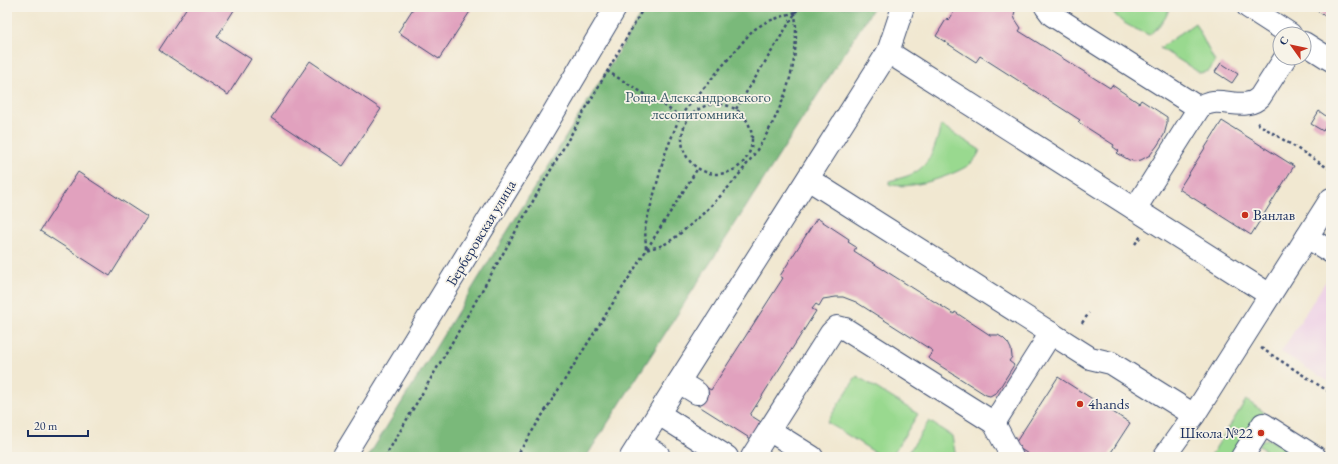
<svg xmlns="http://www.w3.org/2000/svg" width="1338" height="464" font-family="'EB Garamond',serif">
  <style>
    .built { fill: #eed0e7 }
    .green { fill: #99d98f; stroke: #5a8476 }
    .forest { fill: #7ab97a; stroke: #4a746c }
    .building { fill: #e1a1be }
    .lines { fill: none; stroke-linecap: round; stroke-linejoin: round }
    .minor-casing { stroke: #3b4b6f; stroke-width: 24 }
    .path { stroke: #3b4b6f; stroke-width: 2.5; stroke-dasharray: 3 3; stroke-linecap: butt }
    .minor { stroke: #fff; stroke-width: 22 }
    .poi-dot { fill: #c8321e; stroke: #f7f3e8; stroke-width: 1.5 }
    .labels { text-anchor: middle; stroke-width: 3.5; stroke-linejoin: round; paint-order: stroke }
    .park-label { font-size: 15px; fill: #3a5a6a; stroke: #f7f3e8 }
    .poi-label { font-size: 15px; fill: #1b2f5e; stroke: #f7f3e8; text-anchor: start }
    .street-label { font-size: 15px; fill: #1b2f5e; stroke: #f7f3e8 }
  </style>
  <rect width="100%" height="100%" fill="#f7f3e8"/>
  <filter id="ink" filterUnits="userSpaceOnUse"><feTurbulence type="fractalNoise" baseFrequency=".025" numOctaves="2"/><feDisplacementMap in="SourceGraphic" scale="8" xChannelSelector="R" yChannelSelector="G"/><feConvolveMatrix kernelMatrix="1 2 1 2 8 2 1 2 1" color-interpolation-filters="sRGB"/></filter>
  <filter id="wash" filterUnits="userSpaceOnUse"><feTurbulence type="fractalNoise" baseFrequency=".012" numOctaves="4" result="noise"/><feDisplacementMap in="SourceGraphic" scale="16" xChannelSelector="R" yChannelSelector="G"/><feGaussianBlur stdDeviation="0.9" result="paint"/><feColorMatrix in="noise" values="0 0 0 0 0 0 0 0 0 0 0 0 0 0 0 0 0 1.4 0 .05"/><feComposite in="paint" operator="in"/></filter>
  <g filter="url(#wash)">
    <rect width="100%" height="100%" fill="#f1e8d1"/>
    <path class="built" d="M1331,273V383L1281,352Z"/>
    <g class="green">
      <path d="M1110,7H1169C1167,20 1158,27 1149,35C1132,27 1119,24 1110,7Z"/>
      <path d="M1195,23L1215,62L1209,71L1200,73L1160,48Z"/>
      <path d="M941,125L980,150C978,156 974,161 969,165C952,176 909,191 889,184V181C900,178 913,176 921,168C933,158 937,140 941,125Z"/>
      <path d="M857,376L918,414L891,457H882L827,422Z"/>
      <path d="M1246,400L1264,412L1235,457H1210Z"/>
      <path d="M929,421L952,436L956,457H915L909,452Z"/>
      <path d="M1268,439L1304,457H1284L1276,452L1273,456L1258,445L1263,440Z"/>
    </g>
    <path class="forest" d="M646,7H874L586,457H368Z"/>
    <g id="blocks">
      <g class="building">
        <path d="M187,7H236L217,37L251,59L228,95L159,50Z"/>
        <path d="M414,7H473L439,59L398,32Z"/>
        <path d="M957,7H1016L1014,15L1015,19L1021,28L1019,31L1110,88L1112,85L1139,103L1141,100L1167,117V124L1164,135L1157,146L1150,155L1141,160L1133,161L1129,160L1117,153L1119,151L1113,147L1114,145L1078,122L1080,120L980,56L976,62L936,36L947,18L949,20Z"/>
        <path d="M1311,7H1331V20Z"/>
        <path d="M310,61L381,109L343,166L271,118Z"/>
        <path d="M1221,63L1238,74L1232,83L1215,72Z"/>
        <path d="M1319,111L1330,119L1323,131L1311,124Z"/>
        <path d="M1222,121L1294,166L1251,235L1179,189Z"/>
        <path d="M78,172L147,217L110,276L40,231Z"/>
        <path d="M817,218L849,239L848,242L856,247L854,251L954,314L955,312L990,335H998L1003,338L1008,343L1011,349L1012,357L1009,361L1014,365L997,392L990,396L986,395L928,358L933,351L856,302L843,297H836L823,299L819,306L816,304L812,309L816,311L750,415L761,422L751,439L691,401L702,385L711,390L783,278L780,276Z"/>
        <path d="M1058,377L1130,423L1108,457H1033L1014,445Z"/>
      </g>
    </g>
  </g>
  <g filter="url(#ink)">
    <use href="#blocks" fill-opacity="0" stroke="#3b4b6f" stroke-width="1"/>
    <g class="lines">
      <defs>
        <g id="minor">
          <path d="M1046,7L1052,15L1199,108"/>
          <path d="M1248,7L1290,34"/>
          <path d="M1304,43L1331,60"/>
          <path d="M888,52L1270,295"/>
          <path d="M808,179L1090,358L1111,363L1194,415"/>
          <path d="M1135,209L1199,108C1216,92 1244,114 1260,97L1285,58"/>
          <path d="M1307,237L1331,252"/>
          <path d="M679,382L697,393"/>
          <path d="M659,414L727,457"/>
          <path d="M994,423L1012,457"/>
          <path d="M769,430L812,457"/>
          <path d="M640,443L658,454"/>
          <path d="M343,457L539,137L616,7"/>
          <path d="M631,457L888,52L903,7"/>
          <path d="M752,457L831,333L837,327L845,329L994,423L1051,333"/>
          <path d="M1164,457L1194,415L1331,199"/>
          <path d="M1242,457L1263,424L1315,457"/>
        </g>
      </defs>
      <use href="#minor" class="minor-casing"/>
      <g class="path">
        <path d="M795,12C797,35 796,56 790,78C775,134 737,183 695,221C685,229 675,239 663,245C658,247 651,248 646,250L645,227L665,154L680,116L752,31L766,22Z"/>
        <path d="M607,71L687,120"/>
        <circle cx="717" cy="139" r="35"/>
        <path d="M736,109L799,7"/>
        <path d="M1257,123L1331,170"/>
        <path d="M1135,244L1141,236"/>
        <path d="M1082,323L1089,313"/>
        <path d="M1261,348L1331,393"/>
        <path d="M385,457L461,327L644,7"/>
        <path d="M516,457L698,168"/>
      </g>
      <use href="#minor" class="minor"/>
    </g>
  </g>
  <g class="poi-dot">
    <circle cx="1245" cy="215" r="4"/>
    <circle cx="1080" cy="404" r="4"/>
    <circle cx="1261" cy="433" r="4"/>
  </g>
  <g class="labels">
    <g class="park-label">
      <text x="698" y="102">Роща Александровского<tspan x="698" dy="17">лесопитомника</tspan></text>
    </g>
    <g class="poi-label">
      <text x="1253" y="220">Ванлав</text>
      <text x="1088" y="409">4hands</text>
      <text x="1253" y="438" text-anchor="end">Школа №22</text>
    </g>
    <g class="street-label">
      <text transform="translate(481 233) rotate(-59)" y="5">Берберовская улица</text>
    </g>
  </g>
  <rect width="1338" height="464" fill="none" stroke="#f7f3e8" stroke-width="24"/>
  <g transform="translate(1292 46) rotate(303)"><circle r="19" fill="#f7f3e8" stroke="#9fa5b1"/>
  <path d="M0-3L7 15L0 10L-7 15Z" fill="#c8321e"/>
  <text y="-6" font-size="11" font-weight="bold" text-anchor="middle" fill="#1b2f5e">С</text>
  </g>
  <path d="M28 430v6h60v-6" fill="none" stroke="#1b2f5e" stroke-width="2"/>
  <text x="34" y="430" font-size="12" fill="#1b2f5e" stroke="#f7f3e8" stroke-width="3" paint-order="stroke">20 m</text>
</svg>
